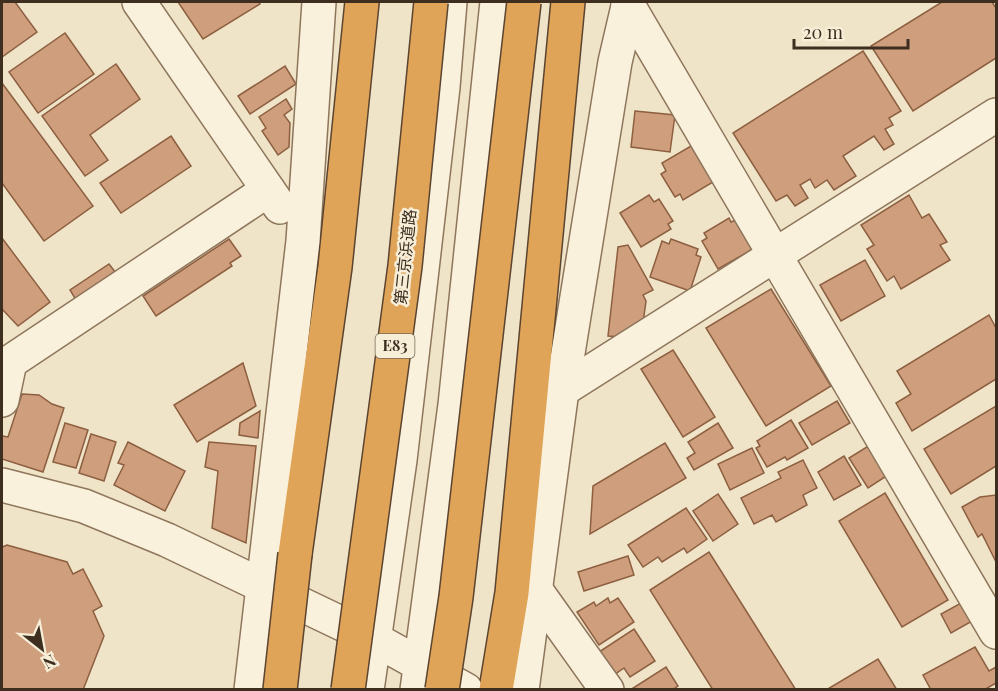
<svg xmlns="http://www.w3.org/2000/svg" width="998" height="691" font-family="'Playfair Display','Noto Sans JP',serif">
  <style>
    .building { fill: #cf9f7d; stroke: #8d5f41; stroke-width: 1.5 }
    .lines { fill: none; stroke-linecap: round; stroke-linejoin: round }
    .minor-casing { stroke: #8d765c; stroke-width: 36 }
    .highway-casing { stroke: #5b4430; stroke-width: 36 }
    .minor { stroke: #faf1dc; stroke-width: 33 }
    .highway { stroke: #e0a458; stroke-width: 33 }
    .highway-bridge-casing { stroke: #5b4430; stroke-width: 36; stroke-linecap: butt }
    .highway-bridge { stroke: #e0a458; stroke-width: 33 }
    .labels { text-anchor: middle; stroke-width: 5; stroke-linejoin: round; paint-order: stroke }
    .shield { fill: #f7eed8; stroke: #756857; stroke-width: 1.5 }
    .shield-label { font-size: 15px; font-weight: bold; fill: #3d2e20 }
    .street-label { font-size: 16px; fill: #3d2e20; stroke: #f7eed8 }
  </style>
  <rect width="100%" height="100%" fill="#f0e4c8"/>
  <g class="building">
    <path d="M2,2H15L37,32L2,57Z"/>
    <path d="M178,2H259L260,4L203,39Z"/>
    <path d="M942,2H992L996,8V58L913,111L871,46Z"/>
    <path d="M65,33L94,74L38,113L9,72Z"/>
    <path d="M863,51L901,111L889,118L893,125L885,129L894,144L884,150L874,136L843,156L856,176L834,190L827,180L815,188L810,179L800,185L808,198L795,206L787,195L776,201L733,133Z"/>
    <path d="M116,64L140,99L90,135L108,160L85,176L42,116Z"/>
    <path d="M285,66L296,84L250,114L238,96Z"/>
    <path d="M2,83L93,206L44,241L2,183Z"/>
    <path d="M286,99L292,109L284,115L290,123L289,147L278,155L262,131L266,128L259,117Z"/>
    <path d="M635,111L675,115L670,152L631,147Z"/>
    <path d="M171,136L191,166L121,213L100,183Z"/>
    <path d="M691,146L713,182L683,200L680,194L675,197L661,174L666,171L662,163Z"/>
    <path d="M649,195L654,202L659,199L673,221L668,224L671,229L641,247L620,213Z"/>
    <path d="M909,195L922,218L929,214L947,242L940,245L950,260L901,289L894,276L887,281L867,249L874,245L861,225Z"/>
    <path d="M729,218L731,222L736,220L753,249L718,269L702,241L707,238L704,233Z"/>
    <path d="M2,238L50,302L18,326L2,309Z"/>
    <path d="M229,239L241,256L230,263L232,266L156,316L143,296Z"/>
    <path d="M671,239L698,249L696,255L701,257L690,291L650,277L662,241L669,244Z"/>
    <path d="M628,245L653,290L643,295L646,301L643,323L621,337L608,336L618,247Z"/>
    <path d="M865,260L885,296L841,321L820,285Z"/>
    <path d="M109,264L116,273L76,300L70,290Z"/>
    <path d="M771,289L831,386L766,426L706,328Z"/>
    <path d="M989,315L996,328V379L912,431L896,403L911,394L897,371Z"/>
    <path d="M673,350L715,417L683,437L641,369Z"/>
    <path d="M243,363L256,406L197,442L174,405Z"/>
    <path d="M22,394L39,395L52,404L64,408L43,472L2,459V436L8,437Z"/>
    <path d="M837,401L850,423L812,445L799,423Z"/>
    <path d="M996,406V466L951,494L924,449Z"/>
    <path d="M260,411L258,438L239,435L240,423Z"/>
    <path d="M791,420L808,448L787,460L785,457L767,467L756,448L760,446L757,441Z"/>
    <path d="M65,423L88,430L76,468L53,462Z"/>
    <path d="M718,423L733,448L694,470L687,458L695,453L688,442Z"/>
    <path d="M91,434L116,442L104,481L79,473Z"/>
    <path d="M128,442L185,471L165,511L114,485L124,465L118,463Z"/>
    <path d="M209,442L256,446L246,543L212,528L218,471L205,467Z"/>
    <path d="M665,443L686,478L590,534L593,486Z"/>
    <path d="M870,445L888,475L868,488L849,458Z"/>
    <path d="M752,448L764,473L730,490L718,464Z"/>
    <path d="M844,456L861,485L834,500L818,472Z"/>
    <path d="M803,460L817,488L803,495L807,505L776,522L772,515L754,524L741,498L781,478L778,472Z"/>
    <path d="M885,493L948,600L902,627L839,521Z"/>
    <path d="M718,494L738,524L713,541L693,511Z"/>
    <path d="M996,495V562L982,534L978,537L962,507L980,497Z"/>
    <path d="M686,508L707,539L687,553L684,548L662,562L658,557L643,567L628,545Z"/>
    <path d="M7,545L67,562L73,574L83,569L102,606L93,611L104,636L83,690L2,689V547Z"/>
    <path d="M709,552L796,690H713L650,590Z"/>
    <path d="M628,556L634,575L584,591L578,572Z"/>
    <path d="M608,598L610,603L618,598L634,622L599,645L577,612L594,602L596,606Z"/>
    <path d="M963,602L974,620L951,633L941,614Z"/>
    <path d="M634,629L655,661L630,677L624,668L614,675L599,652Z"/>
    <path d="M975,647L989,671L996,667V683L984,690H931L923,675Z"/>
    <path d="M878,659L897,690H826Z"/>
    <path d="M666,667L678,686L672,690H630Z"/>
  </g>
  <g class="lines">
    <defs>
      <g id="minor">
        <path d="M139,2L280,207"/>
        <path d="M628,5L996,632"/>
        <path d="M562,390L996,115"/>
        <path d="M2,400L10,362L268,190"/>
        <path d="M2,485L84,506L167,540L376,640L466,690"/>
        <path d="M535,589L607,690"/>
        <path d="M251,690L303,241L319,2"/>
        <path d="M367,690L400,460L443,87L450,2"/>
        <path d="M417,690L455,405L497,2"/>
        <path d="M522,690L562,390L615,62L629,2"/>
      </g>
      <g id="highway">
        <path d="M295,554L335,267L362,2"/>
        <path d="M496,690L512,593L568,2"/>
      </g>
    </defs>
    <use href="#minor" class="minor-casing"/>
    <use href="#highway" class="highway-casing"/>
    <use href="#minor" class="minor"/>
    <use href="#highway" class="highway"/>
    <defs>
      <g id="highway-bridge">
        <path d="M280,690L295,554"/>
        <path d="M348,690L405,266L431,2"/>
        <path d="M442,690L456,597L524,2"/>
      </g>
    </defs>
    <use href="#highway-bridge" class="highway-bridge-casing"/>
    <use href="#highway-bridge" class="highway-bridge"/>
  </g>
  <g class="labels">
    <rect class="shield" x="375.5" y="334" width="39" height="24" rx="4.5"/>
    <g class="shield-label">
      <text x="395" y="351">E83</text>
    </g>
    <g class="street-label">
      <text transform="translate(405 257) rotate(-84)" y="6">第三京浜道路</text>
    </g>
  </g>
  <rect width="998" height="691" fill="none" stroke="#3d2e20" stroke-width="6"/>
  <g transform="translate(42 649) rotate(149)" stroke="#f7eed8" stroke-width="4.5" paint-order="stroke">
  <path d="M0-4.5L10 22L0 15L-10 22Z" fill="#3d2e20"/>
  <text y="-9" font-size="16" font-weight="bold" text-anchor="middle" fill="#3d2e20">N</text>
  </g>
  <path d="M794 39v9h114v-9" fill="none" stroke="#3d2e20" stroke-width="3"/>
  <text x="803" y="39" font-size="18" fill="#3d2e20" stroke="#f7eed8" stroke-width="4.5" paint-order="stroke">20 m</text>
</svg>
